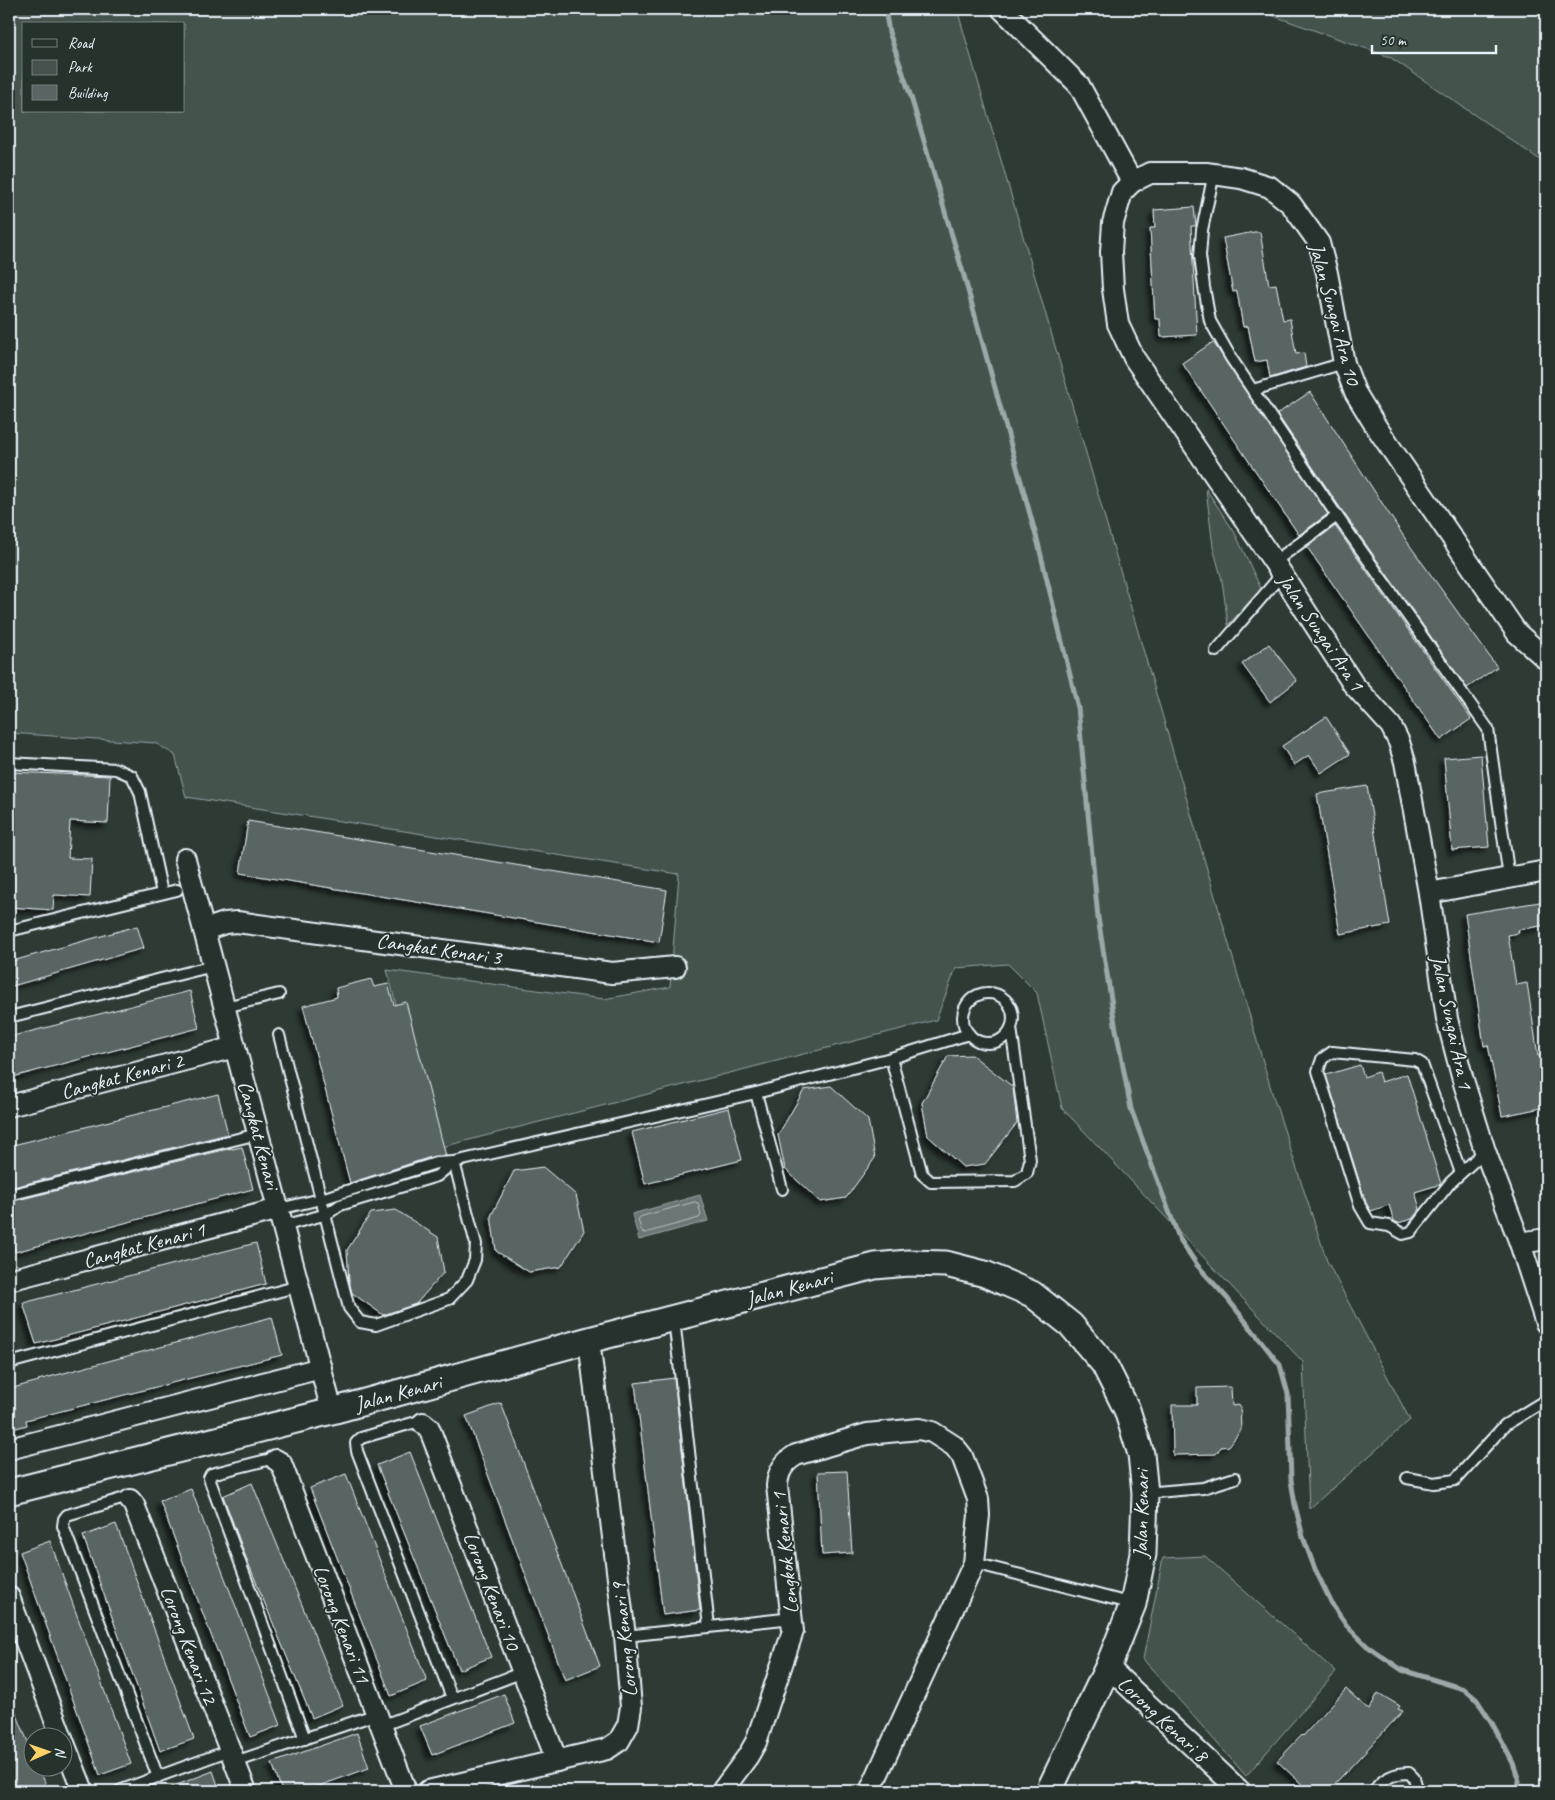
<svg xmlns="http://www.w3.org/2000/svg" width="1555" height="1800" font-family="Caveat,sans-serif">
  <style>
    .green { fill: #45524e; stroke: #96a2a3; fill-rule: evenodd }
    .water { fill: #6b7775; stroke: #9da8a9 }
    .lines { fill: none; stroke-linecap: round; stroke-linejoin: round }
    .shore { stroke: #b6c0c4; stroke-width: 1 }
    .stream { stroke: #9da8a9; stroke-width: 5 }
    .building { fill: #596563; stroke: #e8f1f8; filter: url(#shadow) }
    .service-casing { stroke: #e8f1f8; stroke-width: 14 }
    .minor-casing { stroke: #e8f1f8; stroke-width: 24 }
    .tertiary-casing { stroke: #e8f1f8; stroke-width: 29 }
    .service { stroke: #26332d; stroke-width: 10 }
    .minor { stroke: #26332d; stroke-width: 20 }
    .tertiary { stroke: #26332d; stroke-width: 25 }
    .labels { text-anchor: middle; stroke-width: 4; stroke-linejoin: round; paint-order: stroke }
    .street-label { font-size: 21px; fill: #e8f1f8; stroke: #26332d }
  </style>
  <defs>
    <filter id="shadow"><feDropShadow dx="-4.5" dy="4.5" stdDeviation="2.5" flood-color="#0009"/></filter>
  </defs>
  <rect width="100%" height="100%" fill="#2e3b35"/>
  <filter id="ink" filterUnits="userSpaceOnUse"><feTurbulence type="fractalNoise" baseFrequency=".02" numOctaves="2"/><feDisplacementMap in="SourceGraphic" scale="10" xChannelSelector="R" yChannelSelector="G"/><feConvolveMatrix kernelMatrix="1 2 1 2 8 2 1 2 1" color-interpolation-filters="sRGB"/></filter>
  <g filter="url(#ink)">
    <g class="green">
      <path d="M9,9H957L1273,1096L1327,1261L1410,1420L1309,1509L1303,1362L1062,1108L1037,993L1008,964L956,968L936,1020L434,1149L387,970L604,999L670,987L679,874L186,797L175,755L155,743L9,733ZM24,24H184V111H24Z"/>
      <path d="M1254,9H1546V164L1390,57Z"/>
      <path d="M1206,489L1235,533L1261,589L1228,625L1222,580L1213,547Z"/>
      <path d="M1205,1556L1336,1672L1246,1776L1143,1659L1163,1558Z"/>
    </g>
    <path class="water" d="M700,1195L708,1221L639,1240L632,1214Z"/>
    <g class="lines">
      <path class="shore" d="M695,1202L698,1203L701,1215L699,1218L645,1233L642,1232L638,1220L640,1217Z"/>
      <path class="stream" d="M885,9L889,32L911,97L964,276L1038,543L1078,708L1098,918L1115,1024L1131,1109L1179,1238L1197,1265L1227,1298L1280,1365L1288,1394L1291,1480L1295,1505L1303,1537L1315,1569L1333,1606L1347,1626L1367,1646L1402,1670L1464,1689L1477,1700L1492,1723L1513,1763L1519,1781L1518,1791"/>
    </g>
    <g class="building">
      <path d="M1194,207L1196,226H1191L1197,335L1161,337L1160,319H1155L1150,228H1155L1154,210Z"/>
      <path d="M1254,232H1260L1269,285L1276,284L1283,320L1290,319L1296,354L1304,353L1306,367L1270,378L1267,360L1255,362L1248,326L1243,327L1237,291L1233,292L1223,238Z"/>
      <path d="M1213,342L1328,514L1299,535L1182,363Z"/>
      <path d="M1310,392L1408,543L1497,667L1467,688L1343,512L1277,414Z"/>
      <path d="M1335,526L1471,719L1441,740L1307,547Z"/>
      <path d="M1269,644L1297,681L1270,702L1242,664Z"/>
      <path d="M1326,717L1350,754L1321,773L1309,755L1294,765L1282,746Z"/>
      <path d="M1481,755L1489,847L1452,850L1444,758Z"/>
      <path d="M9,772L110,776L108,823L70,821L68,858L92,859L90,897L54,895L53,910L9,907Z"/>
      <path d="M1367,786L1390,925L1340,934L1317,794Z"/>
      <path d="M248,821L667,890L659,942L240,873Z"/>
      <path d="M1546,901V925L1518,930L1519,933L1508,935L1516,985L1527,983L1538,1056L1542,1055L1546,1078V1107L1502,1116L1488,1045L1484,1046L1465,914Z"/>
      <path d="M137,926L144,948L9,987V962Z"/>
      <path d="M371,979L374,987L388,984L394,1005L406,1002L446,1156H434L350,1183L303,1006L337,997L336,988Z"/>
      <path d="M190,991L199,1028L9,1078V1037Z"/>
      <path d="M972,1055L1013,1087L1017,1123L985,1164L963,1167L928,1136L922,1103L948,1056Z"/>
      <path d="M1360,1065L1364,1077L1378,1072L1381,1082L1407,1074L1441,1184L1415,1192L1420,1209L1412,1219L1398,1223L1394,1221L1389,1205L1371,1211L1366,1203L1326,1075Z"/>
      <path d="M831,1086L868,1120L875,1158L846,1198L820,1202L785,1169L778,1135L804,1090Z"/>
      <path d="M218,1094L228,1134L9,1188V1146Z"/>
      <path d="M729,1108L742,1160L645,1184L632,1132Z"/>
      <path d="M242,1147L253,1189L15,1252L9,1228V1202L232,1148V1149Z"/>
      <path d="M543,1167L576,1195L584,1231L561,1267L529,1272L496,1251L491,1216L514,1171Z"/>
      <path d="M396,1210L438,1237L444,1272L416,1304L383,1315L352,1293L349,1281L347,1250L371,1213Z"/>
      <path d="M256,1243L266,1284L36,1344L23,1303Z"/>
      <path d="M272,1317L282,1355L26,1420L27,1425L9,1430V1389L39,1381L38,1380Z"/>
      <path d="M674,1378L700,1610L663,1615L635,1383Z"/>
      <path d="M1231,1387L1232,1406L1240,1405L1241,1430L1229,1446L1221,1447L1216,1454L1173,1455L1172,1405H1197V1388Z"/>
      <path d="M501,1403L600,1666L565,1680L466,1416Z"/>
      <path d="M410,1452L491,1657L459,1670L377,1465Z"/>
      <path d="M847,1471L852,1553L822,1555L818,1472Z"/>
      <path d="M346,1474L427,1681L391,1696L310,1488Z"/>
      <path d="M252,1483L343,1705L312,1718L245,1555L223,1496Z"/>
      <path d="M191,1489L281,1725L250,1737L160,1501Z"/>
      <path d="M116,1524L194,1739L160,1751L83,1536Z"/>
      <path d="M50,1541L131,1764L100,1775L20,1552Z"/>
      <path d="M1346,1689L1369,1710L1378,1693L1400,1706L1398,1709L1403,1711L1328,1791H1309L1277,1761L1302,1735L1303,1736Z"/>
      <path d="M504,1694L515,1723L432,1755L420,1726Z"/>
      <path d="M9,1695L32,1752V1768H39L46,1785L31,1791H17L9,1770Z"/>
      <path d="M357,1733L369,1768L305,1791H282L272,1763Z"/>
      <path d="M213,1771L220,1791H165L164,1790Z"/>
    </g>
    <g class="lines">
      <defs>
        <g id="service">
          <path d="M1214,173L1202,230L1200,256L1204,287L1210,321L1231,358L1337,516L1488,729L1509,878"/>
          <path d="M1253,390L1344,363"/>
          <path d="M1274,562L1337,516"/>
          <path d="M1216,651L1282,574"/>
          <path d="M9,763L116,769L132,776L140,792L162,893"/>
          <path d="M9,931L177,890"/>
          <circle cx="988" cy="1018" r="25"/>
          <path d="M225,1007L279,994"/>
          <path d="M9,1017L213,966"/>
          <path d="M279,1035L349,1308L360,1322L376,1325L449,1299L467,1280L475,1260L476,1244L454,1162"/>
          <path d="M891,1058L922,1174L931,1182L1015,1181L1027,1173L1030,1160L1011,1028"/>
          <path d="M756,1093L782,1189"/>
          <path d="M1461,1173L1422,1064L1415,1060L1332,1052L1322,1059L1318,1071L1360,1206L1370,1223L1389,1226L1403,1234L1411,1232L1450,1183L1485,1151"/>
          <path d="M9,1195L258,1134"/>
          <path d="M279,1209L321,1199L436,1163L454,1162L756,1093L891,1058L969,1034"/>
          <path d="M283,1226L327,1214L340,1205L437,1176L454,1162"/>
          <path d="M674,1319L709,1627"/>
          <path d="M9,1363L299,1286"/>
          <path d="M423,1423L416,1422L361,1438L356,1443L357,1451L452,1698"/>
          <path d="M276,1460L271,1459L211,1474L209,1478L305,1739"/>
          <path d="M1407,1478L1434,1483L1455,1480L1505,1425L1546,1400"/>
          <path d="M1145,1493L1203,1488L1235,1478"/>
          <path d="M130,1500L125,1498L67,1515L64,1519L63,1526L158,1777"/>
          <path d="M974,1563L1133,1604"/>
          <path d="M625,1636L793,1618"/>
          <path d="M381,1726L523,1672"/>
          <path d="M235,1762L377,1714"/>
          <path d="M119,1791L230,1750"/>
          <path d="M1377,1791L1376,1788C1384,1778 1395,1773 1409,1773L1414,1778L1418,1791"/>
        </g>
        <g id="minor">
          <path d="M1002,9L1079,85L1132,182"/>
          <path d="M1546,659L1517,633L1375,425L1355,392L1344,363L1327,273L1319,243L1291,204L1270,187L1241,178L1206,173H1150L1132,182L1122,192L1113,223L1111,252L1113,289L1118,324L1134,358L1274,562L1353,684L1391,726L1399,742L1405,762L1429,893L1447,1019L1463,1080L1485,1151L1520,1243L1546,1323"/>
          <path d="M185,859L332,1411"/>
          <path d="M1429,893L1546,871"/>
          <path d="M204,930L225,923L237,922L612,973L675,967"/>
          <path d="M9,1106L235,1047"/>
          <path d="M1520,1243L1546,1239"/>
          <path d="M9,1280L279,1209"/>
          <path d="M423,1423L429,1428L557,1761"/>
          <path d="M9,1449L321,1368"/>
          <path d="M276,1460L281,1463L406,1791"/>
          <path d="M130,1500L134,1505L246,1791"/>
          <path d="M9,1597L62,1738"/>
          <path d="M1108,1667L1240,1791"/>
          <path d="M62,1738L83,1791"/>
          <path d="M428,1791L607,1749L619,1741L628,1725L631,1707L625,1636L589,1340"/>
          <path d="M722,1791L748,1756L756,1742L793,1631L777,1486C778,1471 784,1462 796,1455L867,1434L919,1429L932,1432L954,1446L962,1456L978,1499L979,1515L974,1563L870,1791"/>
        </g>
        <path id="tertiary" d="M9,1492L332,1411L589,1340L875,1266L908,1263L946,1264L985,1274L1032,1294L1071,1325L1104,1364L1127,1410L1141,1454L1145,1493L1143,1554L1133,1604L1108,1667L1049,1791"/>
      </defs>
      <use href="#service" class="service-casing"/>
      <use href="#minor" class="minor-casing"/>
      <use href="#tertiary" class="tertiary-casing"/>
      <use href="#service" class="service"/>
      <use href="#minor" class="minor"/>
      <use href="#tertiary" class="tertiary"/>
    </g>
  </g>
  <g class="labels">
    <g class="street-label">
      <text transform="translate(1335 314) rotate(75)" y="7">Jalan Sungai Ara 10</text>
      <text transform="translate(1321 632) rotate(56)" y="7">Jalan Sungai Ara 1</text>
      <text transform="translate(439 949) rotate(8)" y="7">Cangkat Kenari 3</text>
      <text transform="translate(1452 1022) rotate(78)" y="7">Jalan Sungai Ara 1</text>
      <text transform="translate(122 1076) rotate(-15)" y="7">Cangkat Kenari 2</text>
      <text transform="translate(259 1135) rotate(75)" y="7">Cangkat Kenari</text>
      <text transform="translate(144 1245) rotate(-15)" y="7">Cangkat Kenari 1</text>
      <text transform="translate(789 1288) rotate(-15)" y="7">Jalan Kenari</text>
      <text transform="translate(398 1393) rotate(-15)" y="7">Jalan Kenari</text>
      <text transform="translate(1141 1514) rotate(-89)" y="7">Jalan Kenari</text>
      <text transform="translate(785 1553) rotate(-96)" y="7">Lengkok Kenari 1</text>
      <text transform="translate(492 1591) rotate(69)" y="7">Lorong Kenari 10</text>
      <text transform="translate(342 1624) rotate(69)" y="7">Lorong Kenari 11</text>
      <text transform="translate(624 1640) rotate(-96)" y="7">Lorong Kenari 9</text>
      <text transform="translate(189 1645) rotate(69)" y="7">Lorong Kenari 12</text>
      <text transform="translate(1163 1719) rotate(43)" y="7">Lorong Kenari 8</text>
    </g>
  </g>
  <rect width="1555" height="1800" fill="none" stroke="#26332d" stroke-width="30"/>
  <rect x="15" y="15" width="1525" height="1770" fill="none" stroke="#e8f1f8" stroke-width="2" filter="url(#ink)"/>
  <rect x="22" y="22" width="162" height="90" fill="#26332d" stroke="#747f7e"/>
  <rect x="32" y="39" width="25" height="8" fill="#26332d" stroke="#747f7e"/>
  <text x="68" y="48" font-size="15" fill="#e8f1f8">Road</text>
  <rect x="32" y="60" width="25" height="15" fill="#45524e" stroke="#747f7e"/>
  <text x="68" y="72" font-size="15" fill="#e8f1f8">Park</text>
  <rect x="32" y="85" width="25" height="15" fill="#596563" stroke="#747f7e"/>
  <text x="68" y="98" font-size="15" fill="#e8f1f8">Building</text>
  <g transform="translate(48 1752) rotate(88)"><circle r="24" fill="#26332d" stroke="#747f7e"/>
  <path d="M0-4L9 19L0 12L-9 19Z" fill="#ffd166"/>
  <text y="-8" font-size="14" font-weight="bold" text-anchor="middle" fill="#e8f1f8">N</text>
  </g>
  <path d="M1372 45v8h124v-8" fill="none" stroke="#e8f1f8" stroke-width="2.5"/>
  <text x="1380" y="45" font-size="15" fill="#e8f1f8" stroke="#26332d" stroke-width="4" paint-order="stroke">50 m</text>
</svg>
